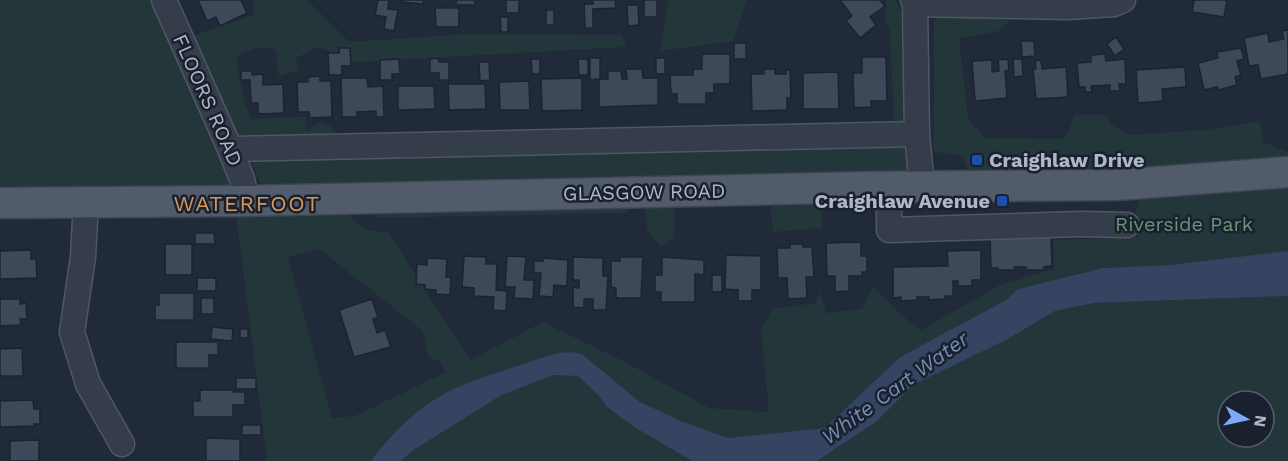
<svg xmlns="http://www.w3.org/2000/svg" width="1288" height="461" font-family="'Work Sans',sans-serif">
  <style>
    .green { fill: #23363a; fill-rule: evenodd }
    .water { fill: #344461 }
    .building { fill: #3d4859; stroke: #1c2330; stroke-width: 1.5 }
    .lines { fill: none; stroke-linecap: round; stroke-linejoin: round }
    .minor-casing { stroke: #4f5764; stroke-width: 27 }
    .major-casing { stroke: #3e4553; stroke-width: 33 }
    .minor { stroke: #353c4a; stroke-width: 24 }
    .major { stroke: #525b6a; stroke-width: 30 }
    .transit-dot { fill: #1a4fb4; stroke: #1a212e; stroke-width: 2 }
    .labels { text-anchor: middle; stroke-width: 5; stroke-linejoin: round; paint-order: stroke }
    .street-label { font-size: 20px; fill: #afb7c6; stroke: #1a212e }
    .poi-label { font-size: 20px; font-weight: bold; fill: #afb7c6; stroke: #1a212e; text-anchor: start }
    .park-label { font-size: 20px; fill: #669774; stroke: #1a212e }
    .water-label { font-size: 21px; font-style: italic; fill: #768baf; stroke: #1a212e }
    .quarter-label { font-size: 22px; letter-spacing: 1.5px; fill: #d5975c; stroke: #1a212e }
  </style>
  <rect width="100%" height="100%" fill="#212a39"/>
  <g class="green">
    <path d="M0,0H153L234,186H0Z"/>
    <path d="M254,0H307L349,42L468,34L622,35L626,47L356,62L318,47L296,58L298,70L279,76L275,49L255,48L236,57L244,102L251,119L306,117L305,132L322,121L331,127L340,137L238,142L190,37L254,15Z"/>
    <path d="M668,0H747L733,41L660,51Z"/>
    <path d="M887,0H895L902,14L907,119L894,128L890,32L884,14Z"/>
    <path d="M945,14L1011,20L999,31L959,38L968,118L985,138L1063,139L1070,128L1074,115H1106L1112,125L1130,135L1204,130L1260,121L1263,142L1288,152V162L1092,177L969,173L963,156L934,152V21Z"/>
    <path d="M905,147L908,176L261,186L251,160Z"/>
    <path d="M1288,180V251L1169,265L1103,268L1018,289L1006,300L900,357L825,428L728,438L683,422L640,402L582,354L457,387L426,406L385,442L371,461H267L236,214H347L365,230L388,232L470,360L543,322L627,363L709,408L769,412L761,330L772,309L815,303L820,292L826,313L862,309L873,287L904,317L921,330L1000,285L1054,269V240L1138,237L1136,211L1140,196ZM319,249L423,331L428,357L440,361L446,372L355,416L332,418L288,257Z"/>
    <path d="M770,202L823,204L822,228L773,232Z"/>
    <path d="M627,205V213L377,218L370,211Z"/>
    <path d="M645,206L674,208V238L661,246L647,230Z"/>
    <path d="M1288,296V461H817L876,422L913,385L1008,339L1055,311L1094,303ZM1228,401H1264V437H1228Z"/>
    <path d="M553,375H577L599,396L607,407L634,427L692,461H401L415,449L500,396Z"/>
  </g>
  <path class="water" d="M1288,251V296L1094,303L1055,311L1008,339L913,385L876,422L817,461H692L634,427L607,407L599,396L578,376L553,375L500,396L415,449L401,461H371C392,432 424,401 458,387C479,378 502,371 524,364C542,358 563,348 582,354L640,402L683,422L728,438L825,428L900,357L1006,300L1018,289L1103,268L1169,265Z"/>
  <g class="building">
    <path d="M198,0H241L247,13L220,26L216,17L207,21Z"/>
    <path d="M378,0H389L388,9L398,10L394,31L384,29L386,17L375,15Z"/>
    <path d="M402,0H423V4L402,2Z"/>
    <rect x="456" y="0" width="19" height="5"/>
    <rect x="506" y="0" width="13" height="13"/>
    <path d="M593,0H615L616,8L593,9V28H585L584,4H593Z"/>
    <rect x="644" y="0" width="13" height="17"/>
    <path d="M840,0H880L885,6L870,17L876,25L860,38L846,21L852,16Z"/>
    <path d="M1188,0H1227L1224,17L1192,12L1194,1Z"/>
    <path d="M627,5H638L639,25L628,26Z"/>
    <path d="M435,8H459V27H436Z"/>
    <rect x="546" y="10" width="8" height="15"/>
    <path d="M500,17H508V32H501Z"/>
    <path d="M1288,30V74L1261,79L1258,65L1249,66L1244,38L1268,33L1269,42L1284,39L1282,31Z"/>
    <path d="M1116,37L1124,49L1115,56L1107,44Z"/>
    <path d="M1021,41H1034L1035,56L1022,57Z"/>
    <rect x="734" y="43" width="12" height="16"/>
    <path d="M339,48H350L351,66H342V75H329L328,53H339Z"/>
    <path d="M1241,48L1244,59L1237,61L1241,75L1235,77L1237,85L1218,90L1217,87L1204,90L1198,63L1218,58L1217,52Z"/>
    <path d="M702,54H730V84H714V93H706V104H677V94H671L670,75H693V69H702Z"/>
    <path d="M1105,54L1106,61L1125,59L1126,84H1119L1120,91H1110V85L1091,86L1092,92H1085V87H1079L1077,63L1091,62V55Z"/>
    <path d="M862,57H886L887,101H871V107L854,108L853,73H862Z"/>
    <path d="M438,58L439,62H449V80H439V73H430V59Z"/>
    <path d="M590,58H600V79H608V71H621L622,79H627L626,69H642L643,78H658V105L599,107V79L590,80Z"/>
    <rect x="656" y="58" width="9" height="16"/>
    <path d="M399,59L400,74H392V80H380V60Z"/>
    <path d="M531,59H540V74H532Z"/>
    <path d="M578,59H588V75H579Z"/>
    <path d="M1008,59L1009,70L1005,71L1007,98L975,101L972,61L992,60V72L999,71L998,60Z"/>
    <path d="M1013,59H1022L1023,76L1014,77Z"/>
    <path d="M1041,60L1042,69L1066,67L1068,97L1036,99L1033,69H1036L1035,61Z"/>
    <path d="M479,62H489L490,80L480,81Z"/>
    <path d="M1185,67L1186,87L1162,89L1163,101L1138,103L1136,70Z"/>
    <path d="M764,69H775V74H786V70H790L791,98H787V110L752,111L751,74H764Z"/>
    <path d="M241,71H252V75L263,74V85L283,84L284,113L258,114V103H251L250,80H241Z"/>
    <path d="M838,72L839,109H803V73Z"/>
    <path d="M320,76V81H331L332,117L310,118L309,112H298L297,82H308V77Z"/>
    <path d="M341,78H367L368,87L383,86L384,117H376V111L357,112V117H342Z"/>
    <path d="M582,78V110L542,111L541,79Z"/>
    <path d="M529,81L530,110H500L499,82Z"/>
    <path d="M448,84H485L486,109L449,110Z"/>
    <path d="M398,86H434L435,109L398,110Z"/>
    <path d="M195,233H214L215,244H195Z"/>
    <path d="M1051,236L1052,266L1044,267V270H1026V267H1014L1015,270H998V268H991L990,237Z"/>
    <path d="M861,242V256H867V272H862V276H849V291L835,292V276H827L826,243Z"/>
    <rect x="165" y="244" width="27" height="31"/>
    <path d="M790,244H803V247H812L814,277H806L807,298L788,299L787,278H778L777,248H790Z"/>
    <path d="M31,250V259H36L37,278L0,279V251Z"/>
    <path d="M981,250V280H972V286H958V281H953V296H945V299L929,300V297H917V300L901,301V297L893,298V267L948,266L947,251Z"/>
    <path d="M726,255L761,256V290H752V301H738V290L725,289Z"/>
    <path d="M464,256L486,257V264H497L496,290L507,291L506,311L493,310L494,297L474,296V288L462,287Z"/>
    <path d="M507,256L526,257L524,280H534L533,299L514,298L515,287H505Z"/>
    <path d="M573,257L603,258V276H608L606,310H593V299H584V308L573,307V287L579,288V280H573Z"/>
    <path d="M620,257H643L641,298H616V288L611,287V261H620Z"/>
    <path d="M662,257L704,260V275L695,274V302H661V292H655V275H662Z"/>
    <path d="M427,258L447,259L446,277H451L450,295L436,294V290L425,289V285L416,284L417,264L427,265Z"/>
    <path d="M543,258L568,260L567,286L554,285L553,297L539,296L541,273H534V261H543Z"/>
    <rect x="712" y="275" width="10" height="17"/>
    <rect x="197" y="278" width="19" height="13"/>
    <path d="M159,293H194V320H155V305H159Z"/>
    <rect x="201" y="298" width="13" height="16"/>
    <path d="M0,299H20V304L26,303L27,319H20L21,325L0,326Z"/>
    <path d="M372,299L378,317L373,319L377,333L385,330L391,347L354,357L339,310Z"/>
    <path d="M212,327L233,329L232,341L211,339Z"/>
    <rect x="240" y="329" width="8" height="9"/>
    <path d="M176,342H218V355H209V368H176Z"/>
    <path d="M22,348L23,376H0V349Z"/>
    <rect x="236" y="378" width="20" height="11"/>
    <path d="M200,390H233V392H245V405H233V417H193V401H200Z"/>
    <path d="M33,400L34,409H40V424H34V426L0,427V401Z"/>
    <rect x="242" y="425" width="19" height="10"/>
    <path d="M206,438L240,439V461H206Z"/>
    <path d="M39,440V461H10V441Z"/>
  </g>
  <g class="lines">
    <defs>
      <g id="minor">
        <path d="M164,0L230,149L242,179L247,201"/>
        <path d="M913,0L915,4L917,134L922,187"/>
        <path d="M915,4L1068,7L1114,4L1123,0"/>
        <path d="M230,149L917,134"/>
        <path d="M889,188V230L1081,224L1127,225"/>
        <path d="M86,202L83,257L72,332L88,384L122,444"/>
      </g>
      <path id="major" d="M0,203L247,201L870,187L1117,185L1288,172"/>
    </defs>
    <use href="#minor" class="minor-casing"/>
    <use href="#major" class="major-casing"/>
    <use href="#minor" class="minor"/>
    <use href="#major" class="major"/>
  </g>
  <g class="transit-dot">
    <rect x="971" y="154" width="12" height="12" rx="3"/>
    <rect x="996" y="195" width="12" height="12" rx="3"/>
  </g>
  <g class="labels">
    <g class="street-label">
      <text transform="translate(208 100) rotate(66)" y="7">FLOORS ROAD</text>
      <text transform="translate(644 192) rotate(-1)" y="7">GLASGOW ROAD</text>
    </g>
    <g class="poi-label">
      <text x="989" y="167">Craighlaw Drive</text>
      <text x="990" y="208" text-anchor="end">Craighlaw Avenue</text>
    </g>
    <g class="park-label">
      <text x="1184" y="231">Riverside Park</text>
    </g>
    <g class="water-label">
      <text transform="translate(895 388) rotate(-36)" y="7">White Cart Water</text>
    </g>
    <g class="quarter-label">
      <text x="247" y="211">WATERFOOT</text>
    </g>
  </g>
  <g transform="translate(1246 419) rotate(98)"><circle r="28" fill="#1a212e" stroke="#565d6b" stroke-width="1.5"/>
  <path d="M0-4.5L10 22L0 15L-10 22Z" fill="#81a8f9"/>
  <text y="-9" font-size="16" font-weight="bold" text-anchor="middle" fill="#afb7c6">N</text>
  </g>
</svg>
